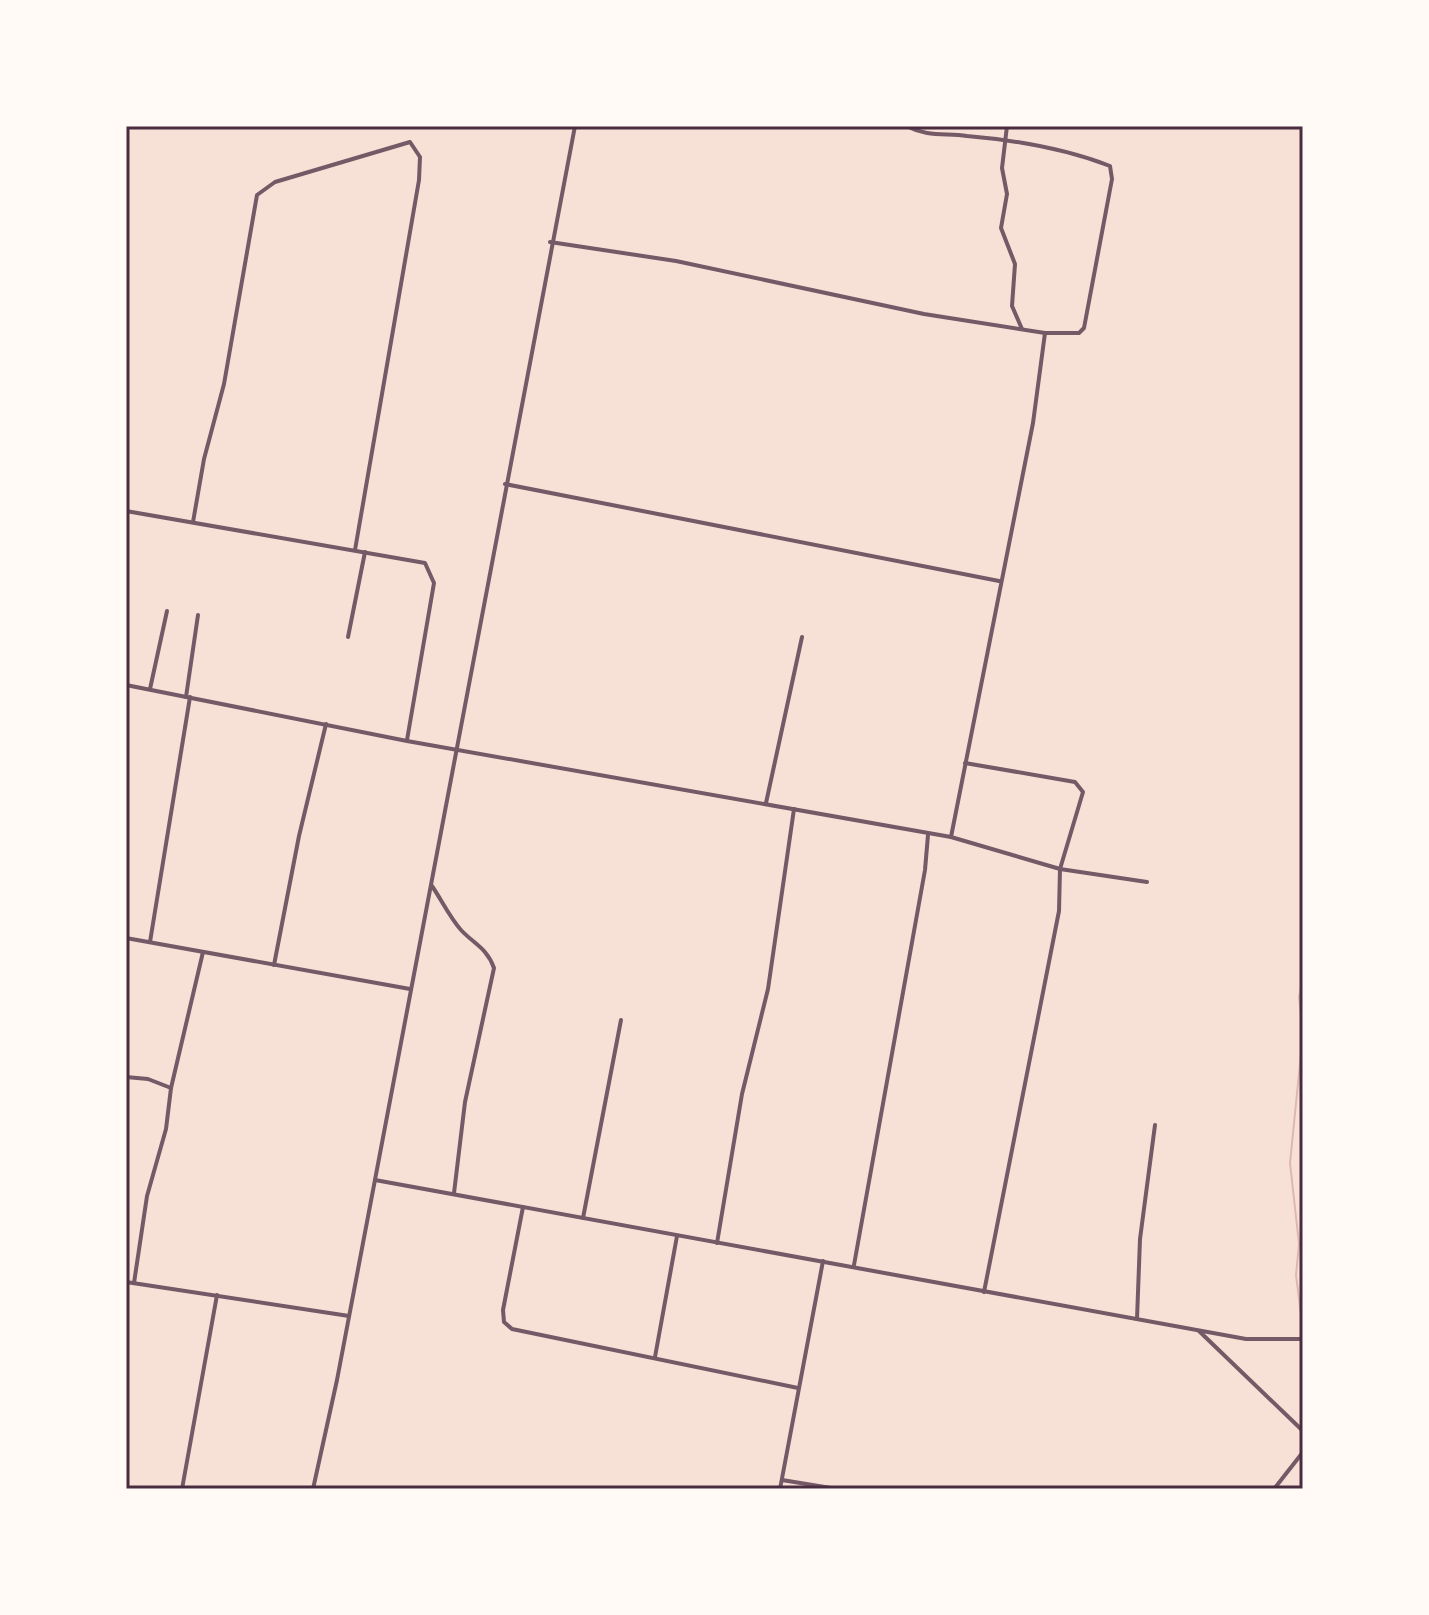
<svg xmlns="http://www.w3.org/2000/svg" width="1429" height="1615" font-family="'Roboto Condensed',sans-serif">
  <style>
    .lines { fill: none; stroke-linecap: round; stroke-linejoin: round }
    .stream { stroke: #dcb8b0; stroke-width: 2 }
    .minor { stroke: #755966; stroke-width: 4 }
    .neatline { fill: none; stroke: #4a2c40; stroke-width: 3 }
  </style>
  <rect width="100%" height="100%" fill="#f7e1d7"/>
  <g class="lines">
    <path class="stream" d="M1303,978L1299,997L1303,1034L1290,1163L1299,1244L1296,1275L1303,1330"/>
    <g class="minor">
      <path d="M1007,126L1002,168L1007,194L1001,228L1015,264L1012,306L1022,329"/>
      <path d="M550,242L676,261L924,314L1045,333H1079L1084,328L1112,179L1110,166C1066,149 1014,140 967,136C944,133 928,137 906,126"/>
      <path d="M505,484L999,581"/>
      <path d="M126,511L425,563L434,583L407,740"/>
      <path d="M193,522L204,459L224,384L257,195L275,182L410,142L420,157L419,180L355,550"/>
      <path d="M348,637L365,552"/>
      <path d="M126,685L407,741L951,837L1060,869L1147,882"/>
      <path d="M150,689L167,611"/>
      <path d="M186,697L198,615"/>
      <path d="M965,763L1075,782L1083,792L1060,869L1059,911L984,1292"/>
      <path d="M766,803L802,637"/>
      <path d="M951,837L1033,423L1045,333"/>
      <path d="M432,886C441,899 450,918 461,930C474,944 487,948 494,968L465,1102L454,1193"/>
      <path d="M126,938L410,989"/>
      <path d="M150,942L190,697"/>
      <path d="M274,965L299,836L326,724"/>
      <path d="M126,1077L148,1079L171,1088L166,1129L147,1196L134,1283"/>
      <path d="M171,1088L203,952"/>
      <path d="M375,1180L1246,1339H1303"/>
      <path d="M523,1207L503,1310L504,1322L512,1329L798,1388"/>
      <path d="M583,1218L621,1020"/>
      <path d="M717,1243L742,1094L768,989L794,809"/>
      <path d="M854,1265L925,870L928,835"/>
      <path d="M126,1282L349,1316"/>
      <path d="M1137,1319L1140,1239L1155,1125"/>
      <path d="M1199,1331L1303,1431"/>
      <path d="M655,1357L677,1236"/>
      <path d="M782,1480L837,1489"/>
      <path d="M182,1489L217,1295"/>
      <path d="M313,1489L337,1380L575,126"/>
      <path d="M780,1489L823,1261"/>
      <path d="M1274,1489L1303,1452"/>
    </g>
  </g>
  <rect width="1429" height="1615" fill="none" stroke="#fffaf5" stroke-width="256"/>
  <rect x="128" y="128" width="1173" height="1359" class="neatline"/>
</svg>
